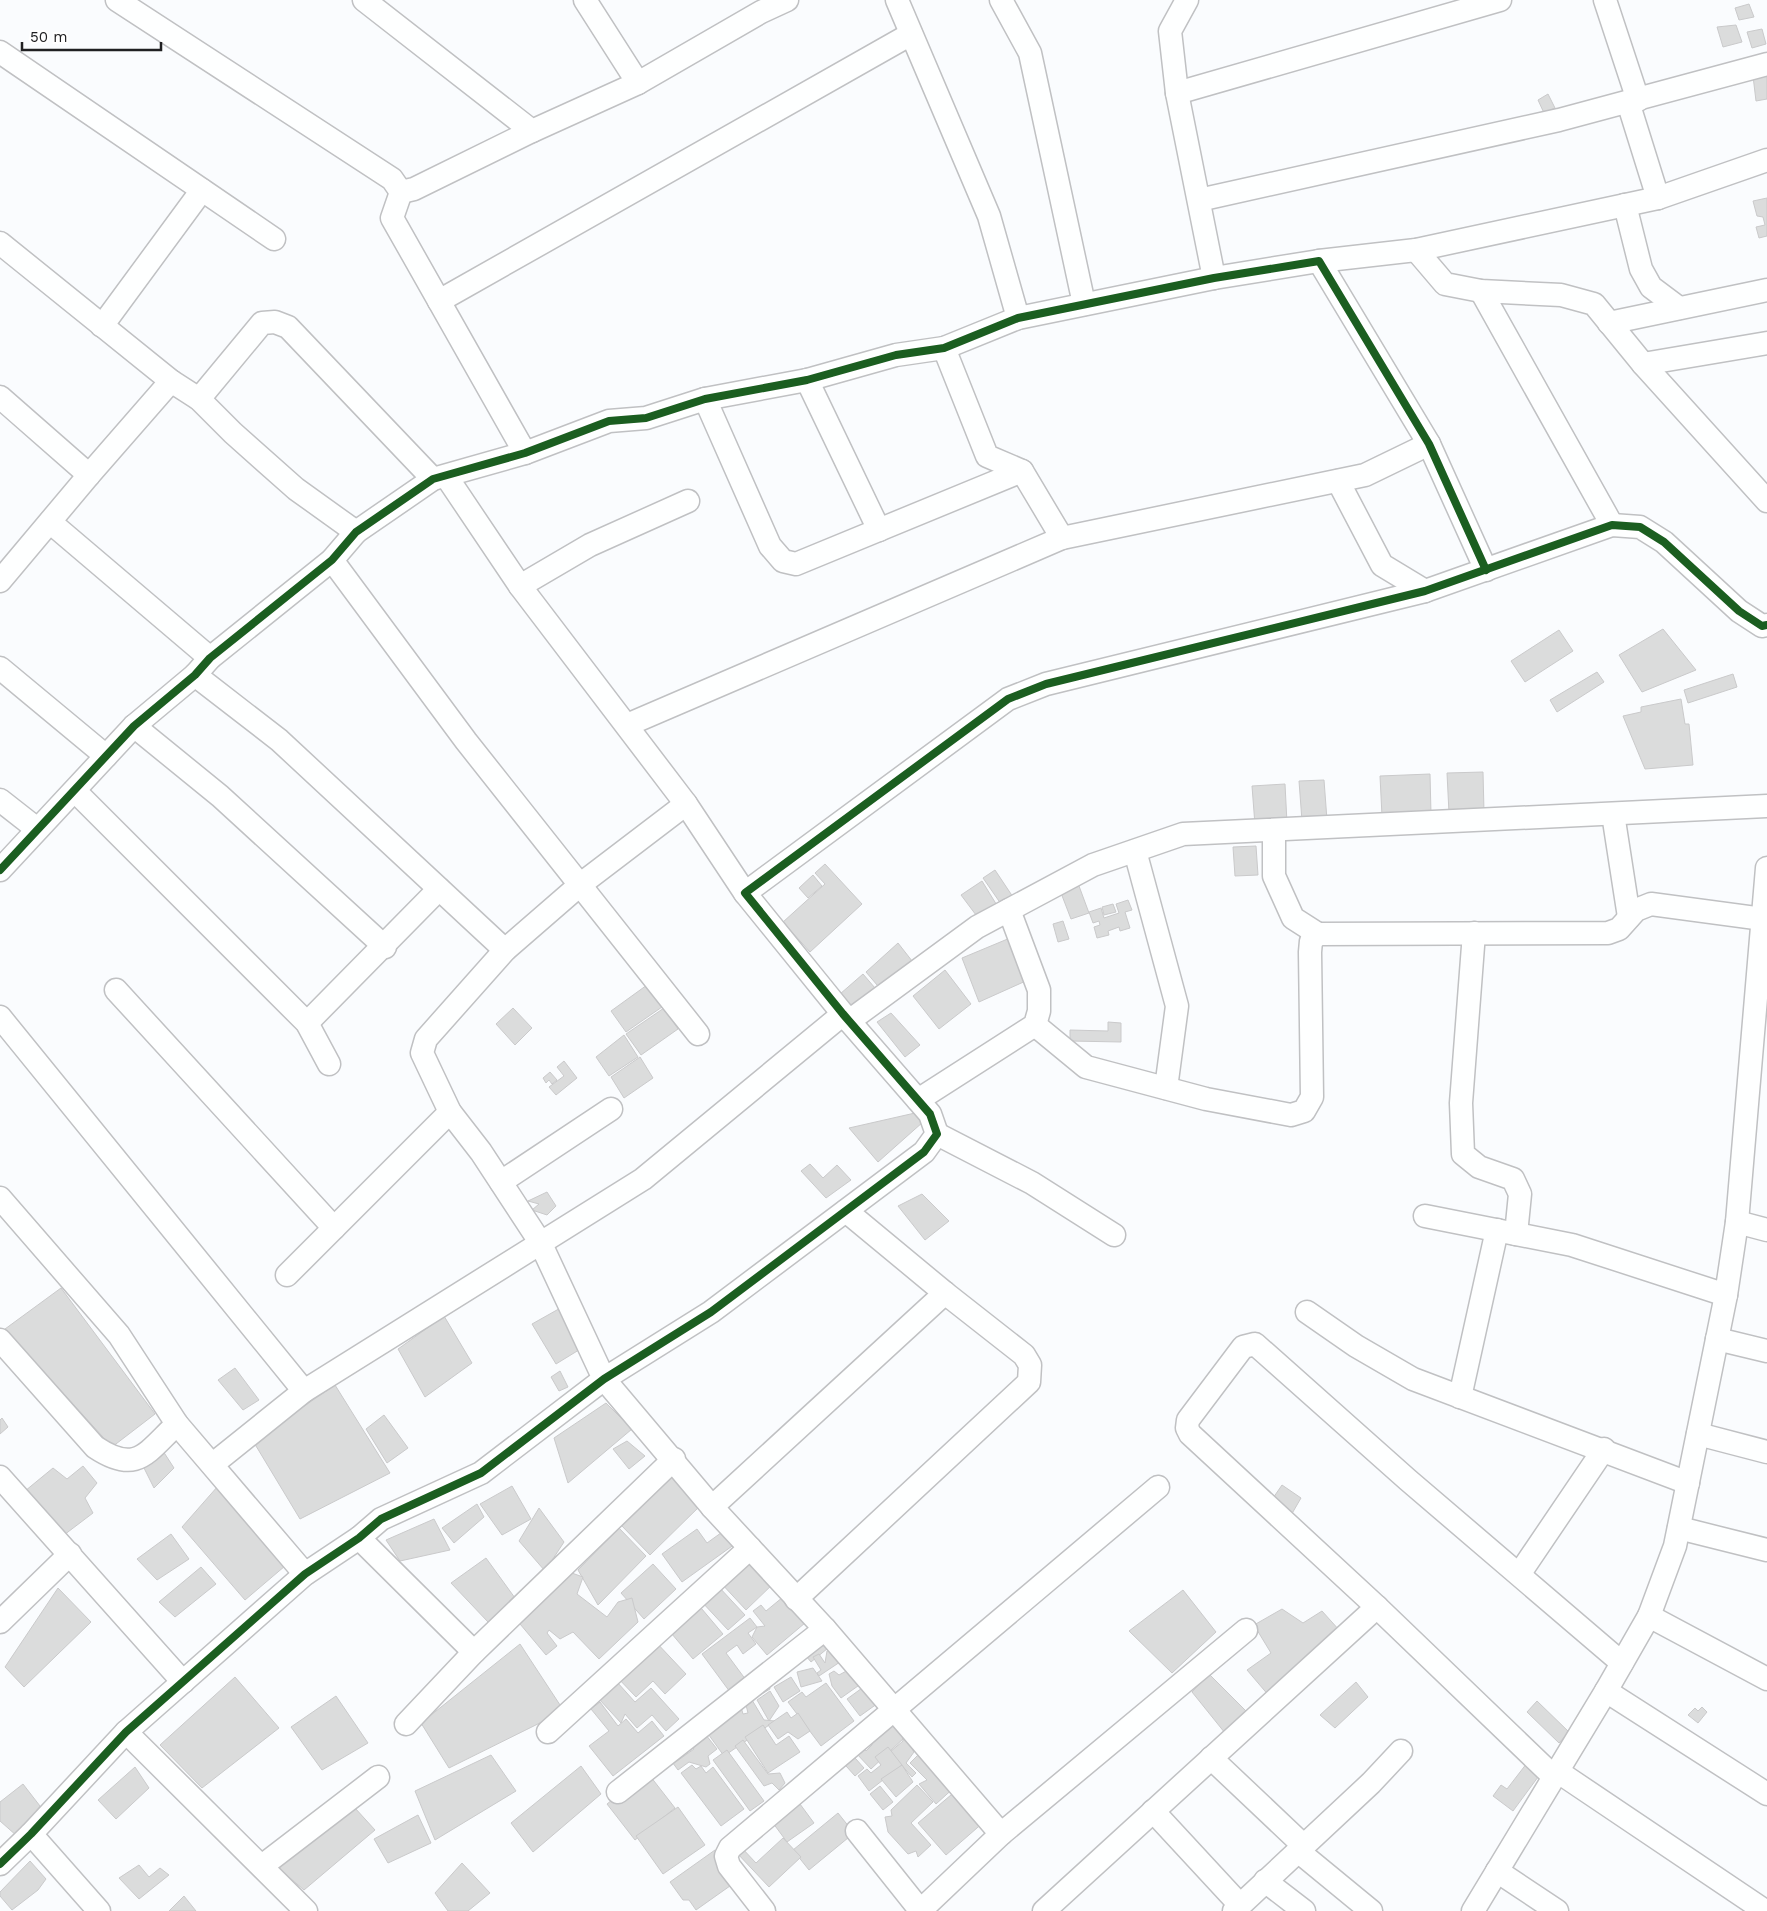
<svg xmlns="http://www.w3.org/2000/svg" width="1767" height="1911" font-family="'Work Sans',sans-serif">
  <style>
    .building { fill: #dbdcdc; stroke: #cacacb }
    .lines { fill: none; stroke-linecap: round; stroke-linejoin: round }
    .street-casing { stroke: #c0c1c3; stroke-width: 25 }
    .street { stroke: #feffff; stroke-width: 22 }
    .cycleway-casing { stroke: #fff; stroke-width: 11 }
    .cycleway { stroke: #1b5e20; stroke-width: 8 }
  </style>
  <rect width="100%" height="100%" fill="#fafcfe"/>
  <g class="building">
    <path d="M1749,4L1754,17L1739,20L1735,8Z"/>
    <path d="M1736,25L1742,42L1723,47L1717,27Z"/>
    <path d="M1762,29L1766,44L1752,48L1747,32Z"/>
    <path d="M1767,72V99L1756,101L1753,76Z"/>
    <path d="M1548,94L1555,108L1544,113L1538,100Z"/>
    <path d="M1767,198V236L1759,238L1756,227L1765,225L1763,217L1757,216L1753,201Z"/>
    <path d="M1663,629L1696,670L1642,692L1619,655Z"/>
    <path d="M1559,630L1573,651L1525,682L1511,661Z"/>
    <path d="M1597,672L1604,682L1557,712L1550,700Z"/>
    <path d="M1733,674L1737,687L1688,703L1684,690Z"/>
    <path d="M1681,699L1685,724H1689L1693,765L1645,769L1623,716L1641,712V707Z"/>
    <path d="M1483,772L1484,812L1449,813L1447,773Z"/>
    <path d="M1430,774L1431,814L1382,816L1380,776Z"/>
    <path d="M1324,780L1327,820L1302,821L1299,781Z"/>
    <path d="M1285,784L1287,823L1255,825L1252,786Z"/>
    <path d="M1256,846L1258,875L1235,876L1233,847Z"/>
    <path d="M825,864L862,904L810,952L783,922L825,884L815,873Z"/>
    <path d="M995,870L1013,897L1001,904L983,878Z"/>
    <path d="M813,875L822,886L808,898L799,888Z"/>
    <path d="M982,881L998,907L979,919L961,895Z"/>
    <path d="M1079,886L1089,913L1071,919L1061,893Z"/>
    <path d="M1128,900L1132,910L1125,912L1130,928L1120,931L1119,927L1108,931L1109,935L1097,938L1094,927L1100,925L1099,921L1093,923L1089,912L1101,908L1104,918L1119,913L1116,904Z"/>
    <path d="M1113,904L1116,912L1104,915L1102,907Z"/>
    <path d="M1063,921L1069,939L1058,942L1053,924Z"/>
    <path d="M1010,938L1028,980L979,1002L962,958Z"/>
    <path d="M898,943L916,966L883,992L866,972Z"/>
    <path d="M945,970L971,1004L939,1029L913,996Z"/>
    <path d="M863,974L881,995L857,1015L840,994Z"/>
    <path d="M647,985L662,1007L626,1032L611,1011Z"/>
    <path d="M513,1008L532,1028L515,1045L496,1024Z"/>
    <path d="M664,1008L678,1029L641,1055L626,1034Z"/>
    <path d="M891,1013L920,1045L905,1057L877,1022Z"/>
    <path d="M1108,1022L1121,1023V1042L1070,1041V1030L1108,1031Z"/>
    <path d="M624,1035L638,1057L609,1076L596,1057Z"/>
    <path d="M640,1057L653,1078L624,1098L611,1077Z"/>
    <path d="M564,1061L577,1078L556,1095L549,1087L564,1076L557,1067Z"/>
    <path d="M550,1072L557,1080L552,1084L549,1080L546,1083L543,1078Z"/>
    <path d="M915,1113L923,1122L878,1162L849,1128Z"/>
    <path d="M810,1164L823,1178L837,1165L851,1180L826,1198L801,1171Z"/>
    <path d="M547,1192L556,1206L547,1215L532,1210L539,1204L528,1201Z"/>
    <path d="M922,1194L949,1221L925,1240L898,1206Z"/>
    <path d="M61,1288L155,1414L112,1447L5,1329Z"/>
    <path d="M564,1306L587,1345L556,1364L532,1324Z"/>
    <path d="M444,1316L472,1363L425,1397L398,1349Z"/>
    <path d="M235,1368L259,1400L243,1410L218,1380Z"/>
    <path d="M560,1371L568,1387L559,1391L551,1377Z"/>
    <path d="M335,1385L390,1473L300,1519L253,1441Z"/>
    <path d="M606,1403L632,1429L568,1483L554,1438Z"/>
    <path d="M384,1415L408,1448L387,1463L366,1429Z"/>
    <path d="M2,1418L8,1427L0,1434V1420Z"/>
    <path d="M627,1441L645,1456L629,1469L613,1449Z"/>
    <path d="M163,1451L174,1468L154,1488L144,1468Z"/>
    <path d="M83,1466L97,1483L85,1498L93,1513L60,1538L25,1491L53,1468L67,1479Z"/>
    <path d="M672,1474L702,1504L650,1555L621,1525Z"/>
    <path d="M1282,1485L1301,1498L1290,1517L1271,1501Z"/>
    <path d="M218,1486L285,1566L245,1600L182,1527Z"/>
    <path d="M512,1486L531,1519L502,1535L480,1504Z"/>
    <path d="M477,1504L484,1517L454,1543L442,1528Z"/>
    <path d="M539,1508L564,1542L545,1571L519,1541Z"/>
    <path d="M434,1519L450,1550L400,1561L386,1540Z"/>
    <path d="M619,1528L646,1556L598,1605L578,1570Z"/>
    <path d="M697,1529L707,1543L725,1530L735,1544L682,1582L662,1554Z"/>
    <path d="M171,1534L189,1559L157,1580L137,1559Z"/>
    <path d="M749,1555L775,1582L746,1610L720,1582Z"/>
    <path d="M486,1558L515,1598L488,1622L451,1583Z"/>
    <path d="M653,1564L676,1589L644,1619L621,1593Z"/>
    <path d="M201,1567L216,1584L175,1617L159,1602Z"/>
    <path d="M569,1572L583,1577L577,1594L607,1617L618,1602L632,1598L638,1622L599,1659L573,1632L560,1639L549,1630L547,1633L557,1646L546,1655L515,1618Z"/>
    <path d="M718,1586L745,1615L728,1630L701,1601Z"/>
    <path d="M58,1588L91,1622L24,1687L5,1667Z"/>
    <path d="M1183,1590L1216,1632L1172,1673L1129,1631Z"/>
    <path d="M783,1597L805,1623L767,1655L752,1637L757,1627L765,1626L753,1611L761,1605L766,1611Z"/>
    <path d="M696,1602L723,1634L693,1659L666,1627Z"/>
    <path d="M1282,1609L1303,1623L1322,1611L1340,1631L1270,1697L1247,1670L1271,1653L1254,1625Z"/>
    <path d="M750,1618L757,1627L748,1633L756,1644L743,1654L737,1645L726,1653L746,1680L730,1692L702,1654Z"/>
    <path d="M824,1633L833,1644L811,1662L801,1650Z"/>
    <path d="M654,1640L686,1674L665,1694L653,1681L636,1697L616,1676Z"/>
    <path d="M520,1644L564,1711L449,1768L421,1723Z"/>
    <path d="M837,1644L846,1658L819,1676L817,1673L821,1670L813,1657L819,1654L825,1663L827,1651Z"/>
    <path d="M813,1668L822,1681L801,1687L797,1672Z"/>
    <path d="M850,1669L865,1681L841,1698L832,1686L829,1674L834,1671L839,1675Z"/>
    <path d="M1209,1674L1247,1712L1225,1733L1192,1692Z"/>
    <path d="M767,1675L770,1689L752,1700L764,1720L775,1721L724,1756L706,1731L741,1707L743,1714L748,1713L744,1697Z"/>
    <path d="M235,1677L279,1728L202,1788L160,1745Z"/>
    <path d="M791,1677L800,1691L783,1702L774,1687Z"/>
    <path d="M617,1682L635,1702L651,1688L679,1719L666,1731L652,1715L637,1728L625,1714L621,1723L599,1699Z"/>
    <path d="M1356,1682L1368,1697L1335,1728L1320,1715Z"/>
    <path d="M826,1683L854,1721L821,1746L788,1702L802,1692L806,1697Z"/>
    <path d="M869,1683L881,1701L860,1716L847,1699Z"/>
    <path d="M770,1691L779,1706L769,1721L757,1700Z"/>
    <path d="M336,1696L368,1743L322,1770L291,1727Z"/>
    <path d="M1537,1701L1569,1732L1559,1743L1527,1712Z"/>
    <path d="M600,1702L618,1726L626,1719L638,1733L652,1721L664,1736L613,1776L589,1746L609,1731L591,1709Z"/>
    <path d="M1702,1707L1707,1712L1698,1723L1688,1715L1695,1708L1698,1711Z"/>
    <path d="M787,1712L791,1718L798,1713L810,1731L798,1739L788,1732L778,1739L768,1725Z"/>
    <path d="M887,1717L905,1737L871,1769L856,1753L863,1747L866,1751L872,1745L871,1732Z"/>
    <path d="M763,1725L776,1745L789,1736L800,1752L768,1773L745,1737Z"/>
    <path d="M902,1732L914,1752L906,1763L916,1773L912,1777L890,1752L903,1741Z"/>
    <path d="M706,1735L717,1749L708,1756L710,1764L706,1767L689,1762L678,1770L667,1755L671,1752L677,1761L694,1749L687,1739Z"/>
    <path d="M743,1740L768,1774L780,1773L785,1783L779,1790L772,1783L764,1786L735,1746Z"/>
    <path d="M888,1747L902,1765L869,1791L858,1776L867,1769L871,1773L881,1765L875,1757Z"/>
    <path d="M847,1749L864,1768L855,1776L838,1757Z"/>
    <path d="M727,1750L764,1801L750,1811L713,1760Z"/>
    <path d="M919,1754L957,1785L936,1804L919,1784L927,1780L910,1763Z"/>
    <path d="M491,1755L516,1791L435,1840L415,1791Z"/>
    <path d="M1527,1763L1541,1773L1513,1811L1493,1796L1501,1785L1507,1789Z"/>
    <path d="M692,1765L696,1769L701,1766L706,1773L713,1767L744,1809L721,1826L681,1773Z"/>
    <path d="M902,1765L913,1782L896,1797L881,1779Z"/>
    <path d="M581,1766L601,1794L533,1852L511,1823Z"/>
    <path d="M135,1767L149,1788L116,1819L98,1800Z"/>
    <path d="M647,1772L675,1808L635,1840L607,1804Z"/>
    <path d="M23,1784L40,1806L17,1836L0,1821V1802Z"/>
    <path d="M917,1785L933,1802L911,1823L931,1845L918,1857L916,1851L908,1854L888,1832L885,1817L892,1816L891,1810Z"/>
    <path d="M880,1786L893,1802L883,1810L870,1794Z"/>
    <path d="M958,1789L985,1821L946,1855L918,1823Z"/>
    <path d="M797,1800L814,1823L787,1842L770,1819Z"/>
    <path d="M678,1807L705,1845L663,1874L636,1836Z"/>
    <path d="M355,1808L375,1830L304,1890L276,1866Z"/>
    <path d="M838,1813L854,1833L809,1870L793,1850Z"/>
    <path d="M418,1815L431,1843L388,1863L374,1839Z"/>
    <path d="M783,1838L801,1857L769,1887L736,1852L741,1847L756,1863Z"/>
    <path d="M715,1850L737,1881L696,1910L689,1900H683L670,1882Z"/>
    <path d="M30,1861L46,1879L38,1890L12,1910L0,1896V1892Z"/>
    <path d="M462,1863L490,1893L468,1911H448L435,1893Z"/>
    <path d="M139,1865L149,1877L160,1868L169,1875L139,1899L119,1878Z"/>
    <path d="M184,1896L196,1911H169Z"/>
  </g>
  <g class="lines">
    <defs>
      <g id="street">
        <path d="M117,0L392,179L401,192L414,189L532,131"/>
        <path d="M364,0L532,131L638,83L761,12L787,0"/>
        <path d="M585,0L638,83"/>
        <path d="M897,0L989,216L1018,318"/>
        <path d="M1001,0L1030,53L1084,304"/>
        <path d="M1187,0L1170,31L1177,93L1214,278"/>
        <path d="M1605,0L1638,100"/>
        <path d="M0,52L274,239"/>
        <path d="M1177,93L1500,0"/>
        <path d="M1628,102L1658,198"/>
        <path d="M401,192L392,218L525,453"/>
        <path d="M1199,200L1559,120L1767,64"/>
        <path d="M1625,205L1641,269L1651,287L1679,308"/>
        <path d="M0,243L171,381L199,399L233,433L296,489L356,532"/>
        <path d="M1416,250L1445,284L1481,291L1561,295L1594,304L1643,364L1767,501"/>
        <path d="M1319,261L1416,250L1658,198L1767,160"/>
        <path d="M1481,291L1612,525"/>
        <path d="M439,301L911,34"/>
        <path d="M1609,323L1767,290"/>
        <path d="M102,326L202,190"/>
        <path d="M944,348L987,456L1022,471L1062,538"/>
        <path d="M1643,364L1767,343"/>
        <path d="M807,380L879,530"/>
        <path d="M0,397L89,475"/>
        <path d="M199,399L262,323L275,322L288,327L433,479"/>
        <path d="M705,399L770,546L783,561L796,564L1022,471"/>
        <path d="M446,476L520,586L686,804L745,893"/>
        <path d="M1338,481L1382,565L1425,591"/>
        <path d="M50,522L210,658"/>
        <path d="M332,560L466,741L698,1034"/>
        <path d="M0,581L89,475L171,381"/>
        <path d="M520,586L590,545L688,501"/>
        <path d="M0,668L106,756"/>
        <path d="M195,675L279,740L505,950"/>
        <path d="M627,725L1062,538L1365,475L1429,444"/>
        <path d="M134,726L220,796L385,947"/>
        <path d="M75,791L307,1023L329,1064"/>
        <path d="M0,800L37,829"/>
        <path d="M686,804L581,884L505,950L426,1039L422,1053L450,1112L481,1152L540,1242L604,1379L712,1507L825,1629L1001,1834"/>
        <path d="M1613,814L1629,917"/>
        <path d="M1274,830V876L1293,918L1318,934"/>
        <path d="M1135,851L1177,1006L1166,1088"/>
        <path d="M0,870L134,726L195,675L210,658L332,560L356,532L433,479L525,453L609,421L646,418L705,399L807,380L896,355L944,348L1018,318L1214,278L1319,261L1429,444L1486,570"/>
        <path d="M1474,933L1461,1103L1463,1154L1479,1167L1513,1179L1520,1194L1516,1234"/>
        <path d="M116,990L334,1228"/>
        <path d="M0,1017L304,1391"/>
        <path d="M849,1021L977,927L1093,865L1183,834L1767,806"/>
        <path d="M307,1023L439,889"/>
        <path d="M1035,1025L1086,1067L1206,1099L1291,1115L1304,1111L1312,1097L1310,952L1311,941L1318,934L1608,933L1619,929L1636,910L1651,904L1763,919"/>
        <path d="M918,1100L1035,1025L1039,1011V990L1009,910"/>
        <path d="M937,1134L1032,1183L1114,1235"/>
        <path d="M501,1182L611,1109"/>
        <path d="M0,1198L119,1335L177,1424L305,1574"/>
        <path d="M1425,1216L1572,1245L1726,1295"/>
        <path d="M1737,1222L1767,1230"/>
        <path d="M287,1275L450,1112"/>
        <path d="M1307,1312L1356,1346L1413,1379L1688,1483"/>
        <path d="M1717,1339L1767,1351"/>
        <path d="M0,1340L95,1447C137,1475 146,1453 177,1424"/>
        <path d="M1460,1397L1497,1230"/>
        <path d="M1698,1434L1767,1452"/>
        <path d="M213,1464L304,1391L643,1179L843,1014"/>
        <path d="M0,1477L183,1682"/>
        <path d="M712,1507L945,1293"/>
        <path d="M1679,1528L1767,1550"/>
        <path d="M359,1538L474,1652"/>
        <path d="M1520,1573L1604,1449"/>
        <path d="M796,1599L1029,1382L1030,1365L1024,1355L945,1293L846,1211"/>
        <path d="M1649,1616L1767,1679"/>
        <path d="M0,1622L70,1554"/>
        <path d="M1606,1691L1767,1794"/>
        <path d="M406,1724L474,1652L674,1459"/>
        <path d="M126,1732L306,1911"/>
        <path d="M548,1732L750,1548"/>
        <path d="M1211,1758L1304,1846"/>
        <path d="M1557,1771L1765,1911"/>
        <path d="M1554,1777L1377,1607L1190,1434L1187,1428L1188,1420L1243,1347L1255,1344L1408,1480L1622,1663"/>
        <path d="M618,1792L825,1629"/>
        <path d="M1153,1811L1240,1905"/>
        <path d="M857,1831L920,1910"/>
        <path d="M31,1834L99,1911"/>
        <path d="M1298,1851L1371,1911"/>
        <path d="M0,1864L31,1834L126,1732L305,1574L359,1538L381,1519L481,1473L604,1379L711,1312L924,1152L937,1134L930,1114L843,1014L745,893L1008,699L1046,684L1425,591L1612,525L1640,527L1664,542L1739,611L1762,626L1767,625"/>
        <path d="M262,1866L378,1777"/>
        <path d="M1497,1871L1557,1911"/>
        <path d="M1265,1881L1304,1911"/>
        <path d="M764,1911L729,1866L726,1856L730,1848L1158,1487"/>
        <path d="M920,1911L1001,1834L1246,1630"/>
        <path d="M1044,1911L1377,1607"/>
        <path d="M1234,1911L1371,1783L1401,1751"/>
        <path d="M1473,1911L1606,1691L1649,1616L1675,1546L1726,1295L1737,1222L1767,868"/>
      </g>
    </defs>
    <use href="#street" class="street-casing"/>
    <use href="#street" class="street"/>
    <defs>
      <g id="cycleway">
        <path d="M0,870L134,726L195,675L210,658L332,560L356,532L433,479L525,453L609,421L646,418L705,399L807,380L896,355L944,348L1018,318L1214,278L1319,261L1429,444L1486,570"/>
        <path d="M0,1864L31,1834L126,1732L305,1574L359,1538L381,1519L481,1473L604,1379L711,1312L924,1152L937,1134L930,1114L843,1014L745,893L1008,699L1046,684L1425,591L1612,525L1640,527L1664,542L1739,611L1762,626L1767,625"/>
      </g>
    </defs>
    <use href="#cycleway" class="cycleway-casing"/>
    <use href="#cycleway" class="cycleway"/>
  </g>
  <path d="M22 42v8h139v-8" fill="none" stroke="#202022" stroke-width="2.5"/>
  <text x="30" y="42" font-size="15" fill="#202022" stroke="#ffffff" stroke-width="4" paint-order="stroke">50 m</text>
</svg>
